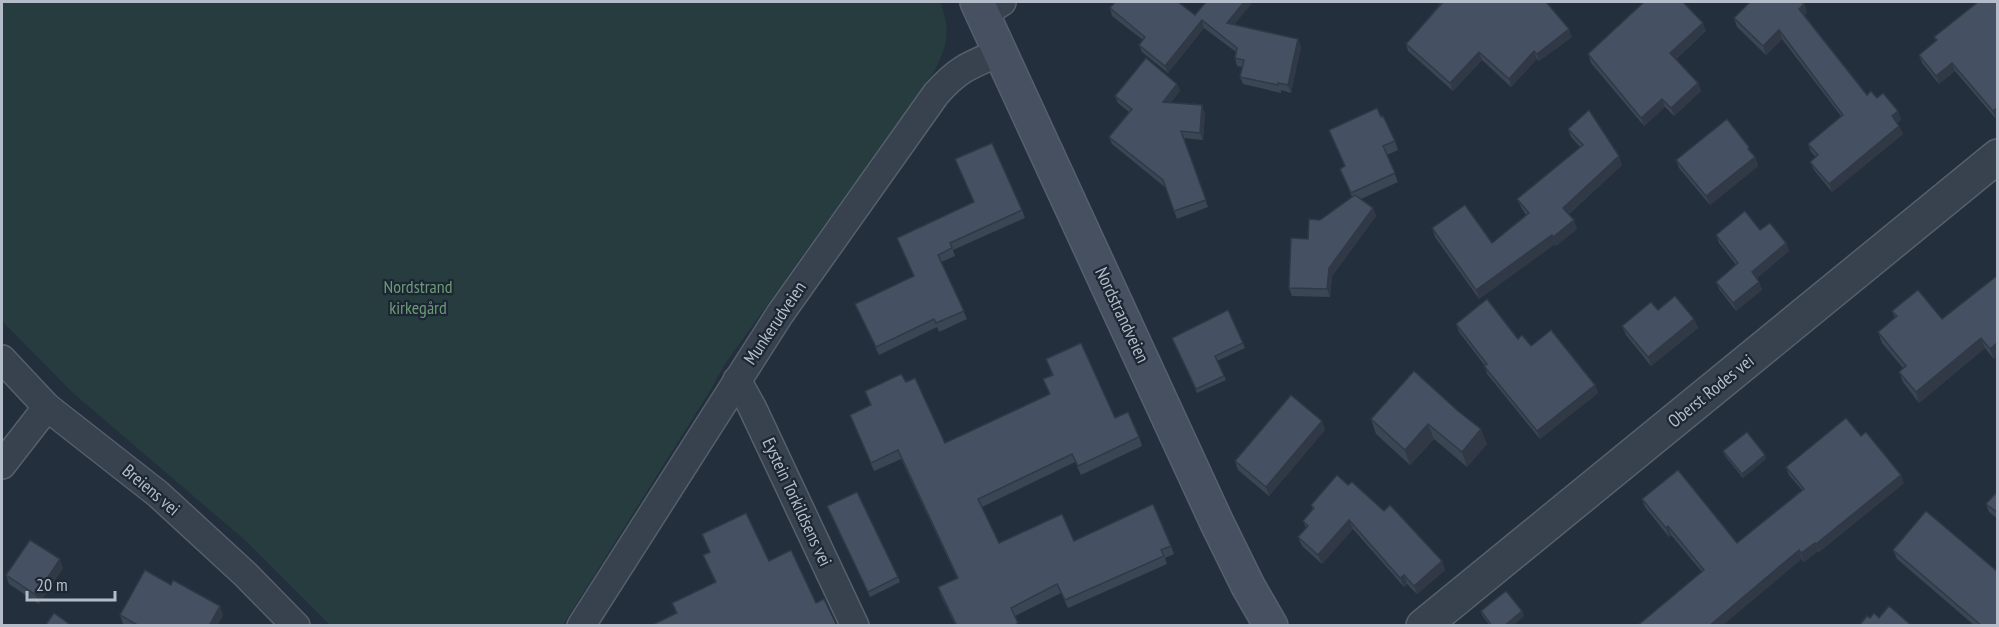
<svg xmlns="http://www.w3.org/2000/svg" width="1999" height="627" font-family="'PT Sans Narrow',sans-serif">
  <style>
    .green { fill: #263c3f }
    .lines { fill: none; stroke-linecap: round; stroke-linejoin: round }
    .minor-casing { stroke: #565f6c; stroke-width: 30 }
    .tertiary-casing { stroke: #565f6c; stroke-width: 36 }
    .secondary-casing { stroke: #565f6c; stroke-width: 36 }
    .minor { stroke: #38414e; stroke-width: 27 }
    .tertiary { stroke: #38414e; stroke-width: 33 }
    .secondary { stroke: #465061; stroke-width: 33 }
    .wall { fill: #3b4654 }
    .shaded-wall { fill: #303945 }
    .building { fill: #455162; stroke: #303945; stroke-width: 1.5 }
    .labels { text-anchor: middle; stroke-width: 4.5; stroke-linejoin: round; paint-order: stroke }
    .park-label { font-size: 18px; fill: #6b9a76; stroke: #1d2633 }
    .street-label { font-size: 18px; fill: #b4bcc9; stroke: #1d2633 }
  </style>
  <rect width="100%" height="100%" fill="#242f3e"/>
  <path class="green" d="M2,2H940C951,29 948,44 935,70L725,364L710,391L563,625L331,626L246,541L72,392L2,321Z"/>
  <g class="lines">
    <defs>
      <g id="minor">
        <path d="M983,14L1002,2"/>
        <path d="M2,359L47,407L158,494L245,574L296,626"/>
        <path d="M737,380L752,407L855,626"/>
        <path d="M2,465L47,407"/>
        <path d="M581,626L780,314L936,94C959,68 970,65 1001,52"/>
      </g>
      <path id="tertiary" d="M1423,626L1998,156"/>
      <path id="secondary" d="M977,2L1217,523L1248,586L1271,626"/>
    </defs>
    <use href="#minor" class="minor-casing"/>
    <use href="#tertiary" class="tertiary-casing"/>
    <use href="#secondary" class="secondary-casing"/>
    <use href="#minor" class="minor"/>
    <use href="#tertiary" class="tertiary"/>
    <use href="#secondary" class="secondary"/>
  </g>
  <g class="wall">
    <path d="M1437,2H1547L1549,6L1572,37L1539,61L1537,59L1511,87L1482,60L1453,91L1408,51L1406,44L1440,4Z"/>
    <path d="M1978,2L1996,119L1955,71L1939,84L1922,63L1919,55L1936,41L1934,37Z"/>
    <path d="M1804,4L1807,12L1804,16L1867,95L1877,98L1898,111L1901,120L1897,123L1903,134L1832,192L1814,170L1810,162L1816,157L1811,152L1808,144L1841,116L1782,39L1766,55L1737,27L1734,18Z"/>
    <path d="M1110,8L1195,15L1234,24L1301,47L1291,93L1281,90V93L1243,84L1240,77L1242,67L1237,66L1235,58L1236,52L1204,28L1168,73L1142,52L1139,45L1143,40L1112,16Z"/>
    <path d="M1706,31L1676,59L1698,83L1701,91L1674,116L1665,107L1644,126L1591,63L1588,54Z"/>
    <path d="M1177,84L1180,91L1171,102L1205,113L1203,140L1184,138L1208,207L1177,219L1166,188L1112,144L1109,137L1129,112L1118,103L1115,96Z"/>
    <path d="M1381,117L1395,141L1398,150L1387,155L1398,182L1361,199L1373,208L1376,216L1332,276L1330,297L1292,296L1289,288L1308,239L1320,220L1352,197L1340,169L1345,167L1329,130Z"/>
    <path d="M1568,129L1622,165L1569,214L1577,229L1556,246L1555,244L1479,299L1435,237L1432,228L1492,243L1526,215L1521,207L1517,199L1580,147L1571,137Z"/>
    <path d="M1752,153L1755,157L1758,166L1710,205L1679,168L1676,160Z"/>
    <path d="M955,159L1022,210L1025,218L953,250L955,256L941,262L967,319L939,332L937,327L879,355L855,304L914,276L897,238L974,202Z"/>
    <path d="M1760,230L1786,243L1789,251L1757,278L1762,290L1736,311L1719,289L1716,282L1736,265L1719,243L1716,235Z"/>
    <path d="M1998,275L1994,359L1985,348L1919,403L1903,382L1899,372L1903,368L1882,343L1878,332L1895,318L1892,311L1942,319Z"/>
    <path d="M1658,310L1694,319L1698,328L1651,366L1626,335L1622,326Z"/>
    <path d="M1456,324L1518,339L1595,385L1598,393L1540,439L1487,374L1485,366L1459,332Z"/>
    <path d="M1174,342L1243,343L1245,348L1217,361L1226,380L1197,393Z"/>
    <path d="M1046,359L1115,418L1139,437L1142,446L1081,475L1075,462L982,507L999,543L1074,541L1171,546L1174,554L1165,558L1167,564L1068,608L1061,593L1015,616L1019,626H956L941,596L938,587L957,578L901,459L874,471L850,415L870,405L865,391L906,382L945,443L1050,394L1043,379L1052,375Z"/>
    <path d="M1458,411L1487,444L1467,467L1434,439L1410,465L1376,434L1371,419Z"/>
    <path d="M1322,421L1325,430L1269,496L1238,470L1235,461Z"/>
    <path d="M1861,436L1904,483L1819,552L1818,551L1804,562L1802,559L1702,572L1671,535L1669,537L1645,507L1642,499L1737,543L1802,490L1789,475L1786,467Z"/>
    <path d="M1723,451L1766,459L1743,478L1725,456Z"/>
    <path d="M1348,485L1384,511L1442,561L1445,570L1417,594L1407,584L1404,587L1353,529L1322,564L1302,546L1298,537L1306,528L1303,521L1313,510L1311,505Z"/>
    <path d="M1998,491V519L1989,512L1986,504Z"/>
    <path d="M827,506L898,577L900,582L870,597Z"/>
    <path d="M702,534L769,561L816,603L837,626L676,613L672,603L715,582L703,555L710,552Z"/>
    <path d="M1893,550L1998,626H1975L1897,559Z"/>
    <path d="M63,568L39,604L9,584L6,575Z"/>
    <path d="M1481,611H1522L1524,616L1512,626H1490L1482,615Z"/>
    <path d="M120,615H223L217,626H126L123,624Z"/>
  </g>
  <g class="shaded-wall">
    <path d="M1244,2H1253L1230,30L1227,23Z"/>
    <path d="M1804,4L1807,12L1802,18L1799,9Z"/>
    <path d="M1202,20L1204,28L1168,73L1165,66Z"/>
    <path d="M1703,23L1706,31L1673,61L1670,53Z"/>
    <path d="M1569,29L1572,37L1539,61L1537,54Z"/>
    <path d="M1779,30L1782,39L1766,55L1763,46Z"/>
    <path d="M1298,39L1301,47L1291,93L1288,85Z"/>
    <path d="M1534,51L1537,59L1511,87L1509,79Z"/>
    <path d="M1479,52L1482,60L1453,91L1450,83Z"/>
    <path d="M1952,63L1955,71L1939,84L1936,76Z"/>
    <path d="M1698,83L1701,91L1674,116L1671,108Z"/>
    <path d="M1177,84L1180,91L1166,109L1163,102Z"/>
    <path d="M1662,99L1665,107L1644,126L1641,118Z"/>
    <path d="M1202,105L1205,113L1203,140L1200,133Z"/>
    <path d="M1998,107V118L1996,119L1993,111Z"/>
    <path d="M1898,111L1901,120L1895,125L1892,116Z"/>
    <path d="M1899,126L1903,134L1832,192L1829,184Z"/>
    <path d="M1619,156L1622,165L1566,216L1563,208Z"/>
    <path d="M1755,157L1758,166L1710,205L1706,196Z"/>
    <path d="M1373,208L1376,216L1332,276L1330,297L1327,289L1329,268Z"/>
    <path d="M1574,220L1577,229L1556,246L1553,237Z"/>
    <path d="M1552,235L1555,244L1479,299L1476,290Z"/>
    <path d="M1786,243L1789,251L1755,280L1752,272Z"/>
    <path d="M1759,282L1762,290L1736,311L1733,303Z"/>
    <path d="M1694,319L1698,328L1651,366L1648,357Z"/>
    <path d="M1981,338L1985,348L1919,403L1916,392Z"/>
    <path d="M1998,342V356L1994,359L1990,349Z"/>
    <path d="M1595,385L1598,393L1540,439L1537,431Z"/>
    <path d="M1322,421L1325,430L1269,496L1266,487Z"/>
    <path d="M1428,424L1434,439L1410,465L1405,450Z"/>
    <path d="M1481,429L1487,444L1467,467L1462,452Z"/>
    <path d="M1765,455L1766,459L1743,478L1742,474Z"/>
    <path d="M1901,475L1904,483L1819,552L1816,544Z"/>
    <path d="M1349,520L1353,529L1322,564L1318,555Z"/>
    <path d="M1668,526L1671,535L1669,537L1666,528Z"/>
    <path d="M1815,543L1818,551L1804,562L1801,553Z"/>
    <path d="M1799,550L1802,559L1722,626H1709Z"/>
    <path d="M60,559L63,568L39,604L36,595Z"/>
    <path d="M1442,561L1445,570L1417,594L1414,586Z"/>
    <path d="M1404,575L1407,584L1404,587L1400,578Z"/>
    <path d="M220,606L223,615L217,626H209Z"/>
    <path d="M1522,611L1524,616L1512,626H1504Z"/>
  </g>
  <g class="building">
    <path d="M1115,2H1178L1195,15L1206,2H1244L1227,23L1298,39L1288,85L1278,83V85L1240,77L1244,60L1235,58L1237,48L1202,20L1165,66L1139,45L1145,37L1110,8Z"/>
    <path d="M1443,2H1547V3L1569,29L1537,54L1534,51L1509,79L1479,52L1450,83L1406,44Z"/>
    <path d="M1644,2H1683L1703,23L1670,53L1698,83L1671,108L1662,99L1641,118L1588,54Z"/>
    <path d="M1750,2H1801L1804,4L1799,9L1867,95L1871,91L1877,98L1883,93L1898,111L1892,116L1899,126L1829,184L1810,162L1818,155L1808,144L1843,115L1779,30L1763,46L1734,18Z"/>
    <path d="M1978,2H1998V107L1993,111L1952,63L1936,76L1919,55L1937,40L1934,37Z"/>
    <path d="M1146,58L1177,84L1163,102L1202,105L1200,133L1181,131L1206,200L1174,211L1163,180L1109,137L1132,109L1115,96Z"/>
    <path d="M1377,108L1381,117L1383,116L1395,141L1383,146L1395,173L1351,193L1340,169L1345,166L1329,130Z"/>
    <path d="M1589,110L1619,156L1563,208L1574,220L1553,237L1552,235L1476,290L1432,228L1465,205L1492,243L1529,213L1517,199L1583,145L1568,129Z"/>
    <path d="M1727,119L1749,147L1748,149L1755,157L1706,196L1676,160Z"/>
    <path d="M992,143L1022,210L950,243L952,248L938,255L964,311L936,323L934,319L876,347L855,304L914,276L897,238L974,202L955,159Z"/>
    <path d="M1355,195L1373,208L1329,268L1327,289L1289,288L1291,238L1308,239L1309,219L1320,220Z"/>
    <path d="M1745,211L1760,230L1770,223L1786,243L1752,272L1759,282L1733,303L1716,282L1738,263L1716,235Z"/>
    <path d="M1998,275V342L1990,349L1981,338L1916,392L1899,372L1906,366L1878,332L1897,316L1892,311L1918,290L1942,319Z"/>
    <path d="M1675,296L1694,319L1648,357L1622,326L1651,302L1658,310Z"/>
    <path d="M1487,299L1518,339L1522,335L1531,346L1551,330L1595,385L1537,431L1484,366L1487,364L1456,324Z"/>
    <path d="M1228,310L1243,343L1215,356L1224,376L1196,389L1172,338Z"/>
    <path d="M1081,343L1115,418L1128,412L1139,437L1078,466L1072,454L978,499L999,543L1062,514L1074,541L1153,504L1171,546L1161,550L1164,556L1065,600L1057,584L1011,608L1018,623L1013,626H957L938,587L958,578L898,450L871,463L850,415L871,405L865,391L901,374L906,382L915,378L945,443L1050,394L1043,379L1053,375L1046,359Z"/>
    <path d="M1414,371L1458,411L1481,429L1462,452L1428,424L1405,450L1371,419Z"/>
    <path d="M1291,395L1322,421L1266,487L1235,461Z"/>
    <path d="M1846,418L1861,436L1866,432L1901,475L1816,544L1815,543L1801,553L1799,550L1709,626H1637L1704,570L1668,526L1666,528L1642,499L1678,470L1737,543L1804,489L1786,467Z"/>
    <path d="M1747,432L1765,455L1742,474L1723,451Z"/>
    <path d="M1337,475L1348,485L1352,482L1384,511L1390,505L1442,561L1414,586L1404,575L1400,578L1349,520L1318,555L1298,537L1308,526L1303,521L1314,508L1311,505Z"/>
    <path d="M1998,491V513L1986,504Z"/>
    <path d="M857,492L898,577L868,592L827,506Z"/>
    <path d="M1926,511L1998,572V626H1982L1893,550Z"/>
    <path d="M746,513L769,561L791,550L816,603L824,599L837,626H650L677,613L672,603L716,582L703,555L710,552L702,534Z"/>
    <path d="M30,540L60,559L36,595L6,575Z"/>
    <path d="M145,570L171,585L173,580L220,606L209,626H139L120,615Z"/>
    <path d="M1506,591L1522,611L1504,626H1492L1481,611Z"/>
    <path d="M1889,606L1912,626H1859L1867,616L1870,618L1874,613L1879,618Z"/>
    <path d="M54,613L72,626H45Z"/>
  </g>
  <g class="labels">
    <g class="park-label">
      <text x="418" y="293">Nordstrand<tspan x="418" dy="21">kirkegård</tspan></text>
    </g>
    <g class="street-label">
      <text transform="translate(1122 315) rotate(65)" y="6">Nordstrandveien</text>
      <text transform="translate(775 323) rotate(-56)" y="6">Munkerudveien</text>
      <text transform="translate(1711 391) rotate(-39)" y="6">Oberst Rodes vei</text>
      <text transform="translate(151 490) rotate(40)" y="6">Breiens vei</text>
      <text transform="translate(797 502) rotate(65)" y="6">Eystein Torkildsens vei</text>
    </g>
  </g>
  <rect width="1999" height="627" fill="none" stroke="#b4bcc9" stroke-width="6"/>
  <path d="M27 591v9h88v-9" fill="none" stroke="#b4bcc9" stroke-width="3"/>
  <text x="36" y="591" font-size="18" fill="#b4bcc9" stroke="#1d2633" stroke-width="4.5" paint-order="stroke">20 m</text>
</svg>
